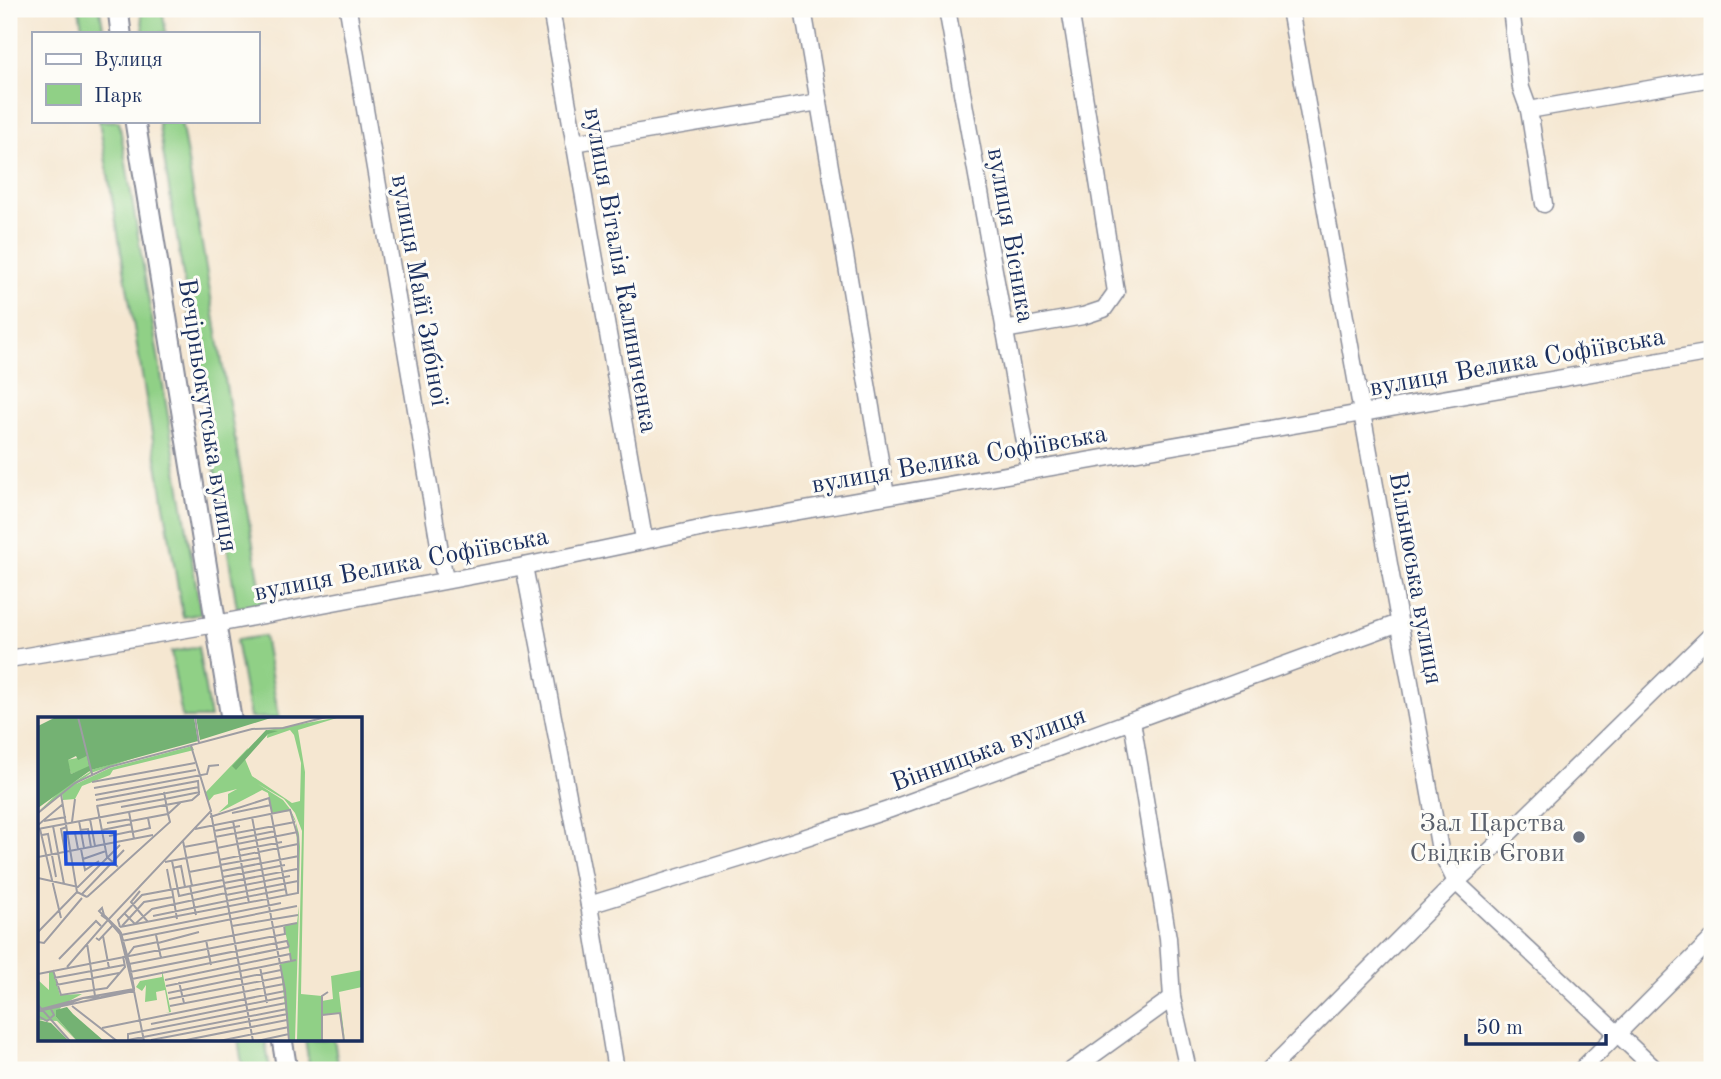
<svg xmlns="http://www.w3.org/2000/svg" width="1721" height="1079" font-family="'Old Standard TT',serif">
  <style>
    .green { fill: #90d086; stroke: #568072; stroke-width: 2 }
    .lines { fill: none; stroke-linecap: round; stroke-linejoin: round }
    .minor-casing { stroke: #888b98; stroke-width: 19 }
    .tertiary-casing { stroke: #888b98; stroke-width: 23 }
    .minor { stroke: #fff; stroke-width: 16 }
    .tertiary { stroke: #fff; stroke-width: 19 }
    .worship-dot { fill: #6b7280; stroke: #fdfcf7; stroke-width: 2.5 }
    .labels { text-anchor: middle; stroke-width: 6; stroke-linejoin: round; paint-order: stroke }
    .street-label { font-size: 26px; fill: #1b2f5e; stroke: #fdfcf7 }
    .worship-label { font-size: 26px; fill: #5b616d; stroke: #fdfcf7; text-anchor: end }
    .inset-road { fill: none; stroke: #9e9da3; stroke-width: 2 }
    .view { fill: #1d4ed8; fill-opacity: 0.15; stroke: #1d4ed8; stroke-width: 3.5 }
    .inset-edge { fill: none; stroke: #1b2f5e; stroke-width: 3.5 }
  </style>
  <rect width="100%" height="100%" fill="#fdfcf7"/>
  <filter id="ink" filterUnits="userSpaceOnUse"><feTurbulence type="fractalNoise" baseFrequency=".0143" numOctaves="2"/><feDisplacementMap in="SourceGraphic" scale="14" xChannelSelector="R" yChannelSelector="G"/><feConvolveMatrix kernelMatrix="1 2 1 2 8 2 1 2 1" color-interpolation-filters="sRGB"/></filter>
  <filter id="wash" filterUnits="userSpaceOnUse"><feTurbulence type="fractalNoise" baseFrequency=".00686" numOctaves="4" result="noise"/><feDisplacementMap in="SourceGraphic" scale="28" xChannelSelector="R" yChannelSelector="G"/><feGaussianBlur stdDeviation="1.57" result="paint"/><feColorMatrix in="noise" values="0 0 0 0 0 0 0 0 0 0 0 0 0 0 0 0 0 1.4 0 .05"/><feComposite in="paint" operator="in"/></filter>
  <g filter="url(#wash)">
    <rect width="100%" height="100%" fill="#f5e7d1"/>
    <g class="green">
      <path d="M79,9H100L104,33H83Z"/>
      <path d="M140,9H162L166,33H144Z"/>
      <path d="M99,121H119L201,614L183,617Z"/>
      <path d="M158,121H181L263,603L237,608Z"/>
      <path d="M264,636L279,718H250L236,640Z"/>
      <path d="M198,647L210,718H182L171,652Z"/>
      <path d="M238,1039H265L270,1070H243Z"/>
      <path d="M305,1039H334L339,1070H310Z"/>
    </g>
  </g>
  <g filter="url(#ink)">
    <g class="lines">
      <defs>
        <g id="minor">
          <path d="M348,9L445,580"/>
          <path d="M551,9L644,539"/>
          <path d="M803,9L886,495"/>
          <path d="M947,9L1030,470"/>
          <path d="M1290,9L1440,850L1456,882L1656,1070"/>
          <path d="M1511,9L1521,88L1529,110L1544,204"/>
          <path d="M1529,110L1712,78"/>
          <path d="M574,143L819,102"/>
          <path d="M1004,330L1083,316L1104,309L1116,292L1070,9"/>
          <path d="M524,566L589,905L616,1070"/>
          <path d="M9,659L216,624L524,566L719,525L1712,352"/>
          <path d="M1132,721L1168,938L1172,998L1188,1070"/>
          <path d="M589,905L758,853L888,810L1399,623"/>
          <path d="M1072,1070L1172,998"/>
          <path d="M1269,1070L1456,882L1504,838L1712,634"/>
          <path d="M1581,1070L1712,939"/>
        </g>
        <g id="tertiary">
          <path d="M118,9L121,33"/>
          <path d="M135,121L231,718"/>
          <path d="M282,1039L287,1070"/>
        </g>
      </defs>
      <use href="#minor" class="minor-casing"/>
      <use href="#tertiary" class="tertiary-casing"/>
      <use href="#minor" class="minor"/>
      <use href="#tertiary" class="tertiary"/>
    </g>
  </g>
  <circle class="worship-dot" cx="1579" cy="837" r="7"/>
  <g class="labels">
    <g class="street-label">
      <text transform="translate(1012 235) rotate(80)" y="9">вулиця Вісника</text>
      <text transform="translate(622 270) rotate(80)" y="9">вулиця Віталія Калиниченка</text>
      <text transform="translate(421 290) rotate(80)" y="9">вулиця Майї Зибіної</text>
      <text transform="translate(1517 361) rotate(-10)" y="9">вулиця Велика Софіївська</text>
      <text transform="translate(209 415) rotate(81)" y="9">Вечірньокутська вулиця</text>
      <text transform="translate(959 458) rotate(-10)" y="9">вулиця Велика Софіївська</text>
      <text transform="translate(401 563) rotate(-11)" y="9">вулиця Велика Софіївська</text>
      <text transform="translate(1417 578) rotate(80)" y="9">Вільнюська вулиця</text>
      <text transform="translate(988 748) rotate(-20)" y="9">Вінницька вулиця</text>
    </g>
    <g class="worship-label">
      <text x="1565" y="831">Зал Царства<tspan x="1565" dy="30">Свідків Єгови</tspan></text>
    </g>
  </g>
  <g transform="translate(38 717)">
    <rect width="324" height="324" fill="#f5e7d1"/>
    <path d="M90,0L99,40L53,56L0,95L23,73L52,55L49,51L33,57L29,43L49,39L53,53L98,40ZM302,0L260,13L267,55L263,277L284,279V284L295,282L293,259L324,253V270L301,275L307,324L302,296L284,298V324H259L264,114L257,96L246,82L220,67L245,83L252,92L257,102L261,117L262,130L261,177L258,106L252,94L234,96L230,76L224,73L180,96L190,87V77L199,72L176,78L170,85L167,76L210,31L207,42L214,59L254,86L262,84L263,46L256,18L252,13L229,21L230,13ZM154,29L156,33L75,53L72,58L44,69L37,82L25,83L24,77L38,67L72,51ZM261,189L257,324H251L242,247L253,244L246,208L259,206ZM124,253L133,295L127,296L131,295L127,273L118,275L119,283L107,285L108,268L104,274L98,270L102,264L124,260ZM15,254L22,278L44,277L24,288L18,300L39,324L19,304L0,303V263L11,273V255Z" fill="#90d086"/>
    <path d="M18,0H156L160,24L53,53L0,91V9ZM38,39L40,43L49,39L51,49L33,57L30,43ZM158,0H236L162,23ZM228,13L240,14L230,17L198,53L194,49ZM29,290L35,297L66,324H39L18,300V293ZM0,303L13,306L31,324H0Z" fill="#74b273" fill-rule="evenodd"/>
    <path class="inset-road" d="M40,0L54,57M157,0L161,27M54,65L157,46M56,71L158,53M126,75L130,97L143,85M23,77L39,175L49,180M57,78L169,57L171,49L181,48M127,82L162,75M59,88L69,140L80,150M59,89L161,70M83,90L127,82M91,95L96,122M0,96L37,66L71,50L214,12L245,11L288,0M173,96L215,324M194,96L233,88M233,96L249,179M172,100L231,81L234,96M214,100L247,273L251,324M52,102L57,129M6,104L28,100M41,104L46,131M195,104L211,186M34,105L37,82M69,106L93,102M0,108L25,87M15,109L26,167M0,112L154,83L161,77L160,64L58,83M2,112L23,201M42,113L50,112L53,130M64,113L94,107M176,114L202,109M95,115L112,111L110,101M4,118L10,117L18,160M71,119L95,114M177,120L257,105M198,122L237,114M145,124L154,169M146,130L178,124M179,131L260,115M40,132L37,116L43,115M43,132L47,153L61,144M201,133L244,125M27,135L23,112L29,110M0,140L115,118M45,142L68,134M181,143L260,127M134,144L141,179L186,169M127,145L180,135M182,148L221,141M135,151L143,149L147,170M129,152L133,173M184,154L261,139M151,155L183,149M185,160L247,148M0,161L40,170L82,128M186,166L259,152M152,169L158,198M134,172L139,202M187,172L252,159M102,174L93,185L110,205M44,177L86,133M188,178L260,164M49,180L132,105L130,97L93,104M64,191L66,198L81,213L83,216L92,249L96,271V273L94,274L63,280L45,281L20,290L0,293L45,281L96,272L83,216L61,194ZM87,197L97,207L114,192L188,176M115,199L248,172M84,209L106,185L135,180M194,209L260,198M82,210L260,176V120L252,93L157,112M82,210L80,203L104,178L185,163M0,215L39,175M83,218L243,186M118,218L123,241M65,219L71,251M58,221L61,223L75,208M168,223L173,248M84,224L259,189M0,225L6,226L44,181M49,226L57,279M120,226L161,215M90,238L96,230L120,225M21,242L58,204L63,209M91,247L247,217L246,208M29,250L70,203L63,198M222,250L229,286M15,253L23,278L69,271L87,250L85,239M92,255L249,224L251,230M0,257L259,206M16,261L86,248M94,262L251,230M127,263L252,237L253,244M141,265L146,286M18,268L81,256M128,269L258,243M96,274L106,324M130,276L243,253M131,282L244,260M0,288L32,324M34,289L79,324M132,289L246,267M0,294L96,274L82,217L70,203L173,94L153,29M284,298L302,296L306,324M0,299L9,304L16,298L13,292M113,307L247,280M64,311L247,274M90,323L249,292M113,323L250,297M90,324V317L248,286M143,324L249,303M181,324L251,310M219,324L251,317M284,324V279L290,275"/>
    <path class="view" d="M77,115V147H28L27,116Z"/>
    <rect width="324" height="324" class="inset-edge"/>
  </g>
  <rect width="1721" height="1079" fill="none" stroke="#fdfcf7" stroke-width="35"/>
  <rect x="32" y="32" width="228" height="91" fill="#fdfcf7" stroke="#a3aaba" stroke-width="2"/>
  <rect x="46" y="54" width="35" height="10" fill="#ffffff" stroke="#a3aaba" stroke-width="2"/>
  <text x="94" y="66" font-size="21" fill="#1b2f5e">Вулиця</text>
  <rect x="46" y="84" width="35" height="21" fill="#90d086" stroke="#a3aaba" stroke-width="2"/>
  <text x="94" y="102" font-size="21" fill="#1b2f5e">Парк</text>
  <path d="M1466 1034v10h140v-10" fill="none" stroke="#1b2f5e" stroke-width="3.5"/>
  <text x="1476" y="1034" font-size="21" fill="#1b2f5e" stroke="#fdfcf7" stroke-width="5" paint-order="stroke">50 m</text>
</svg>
